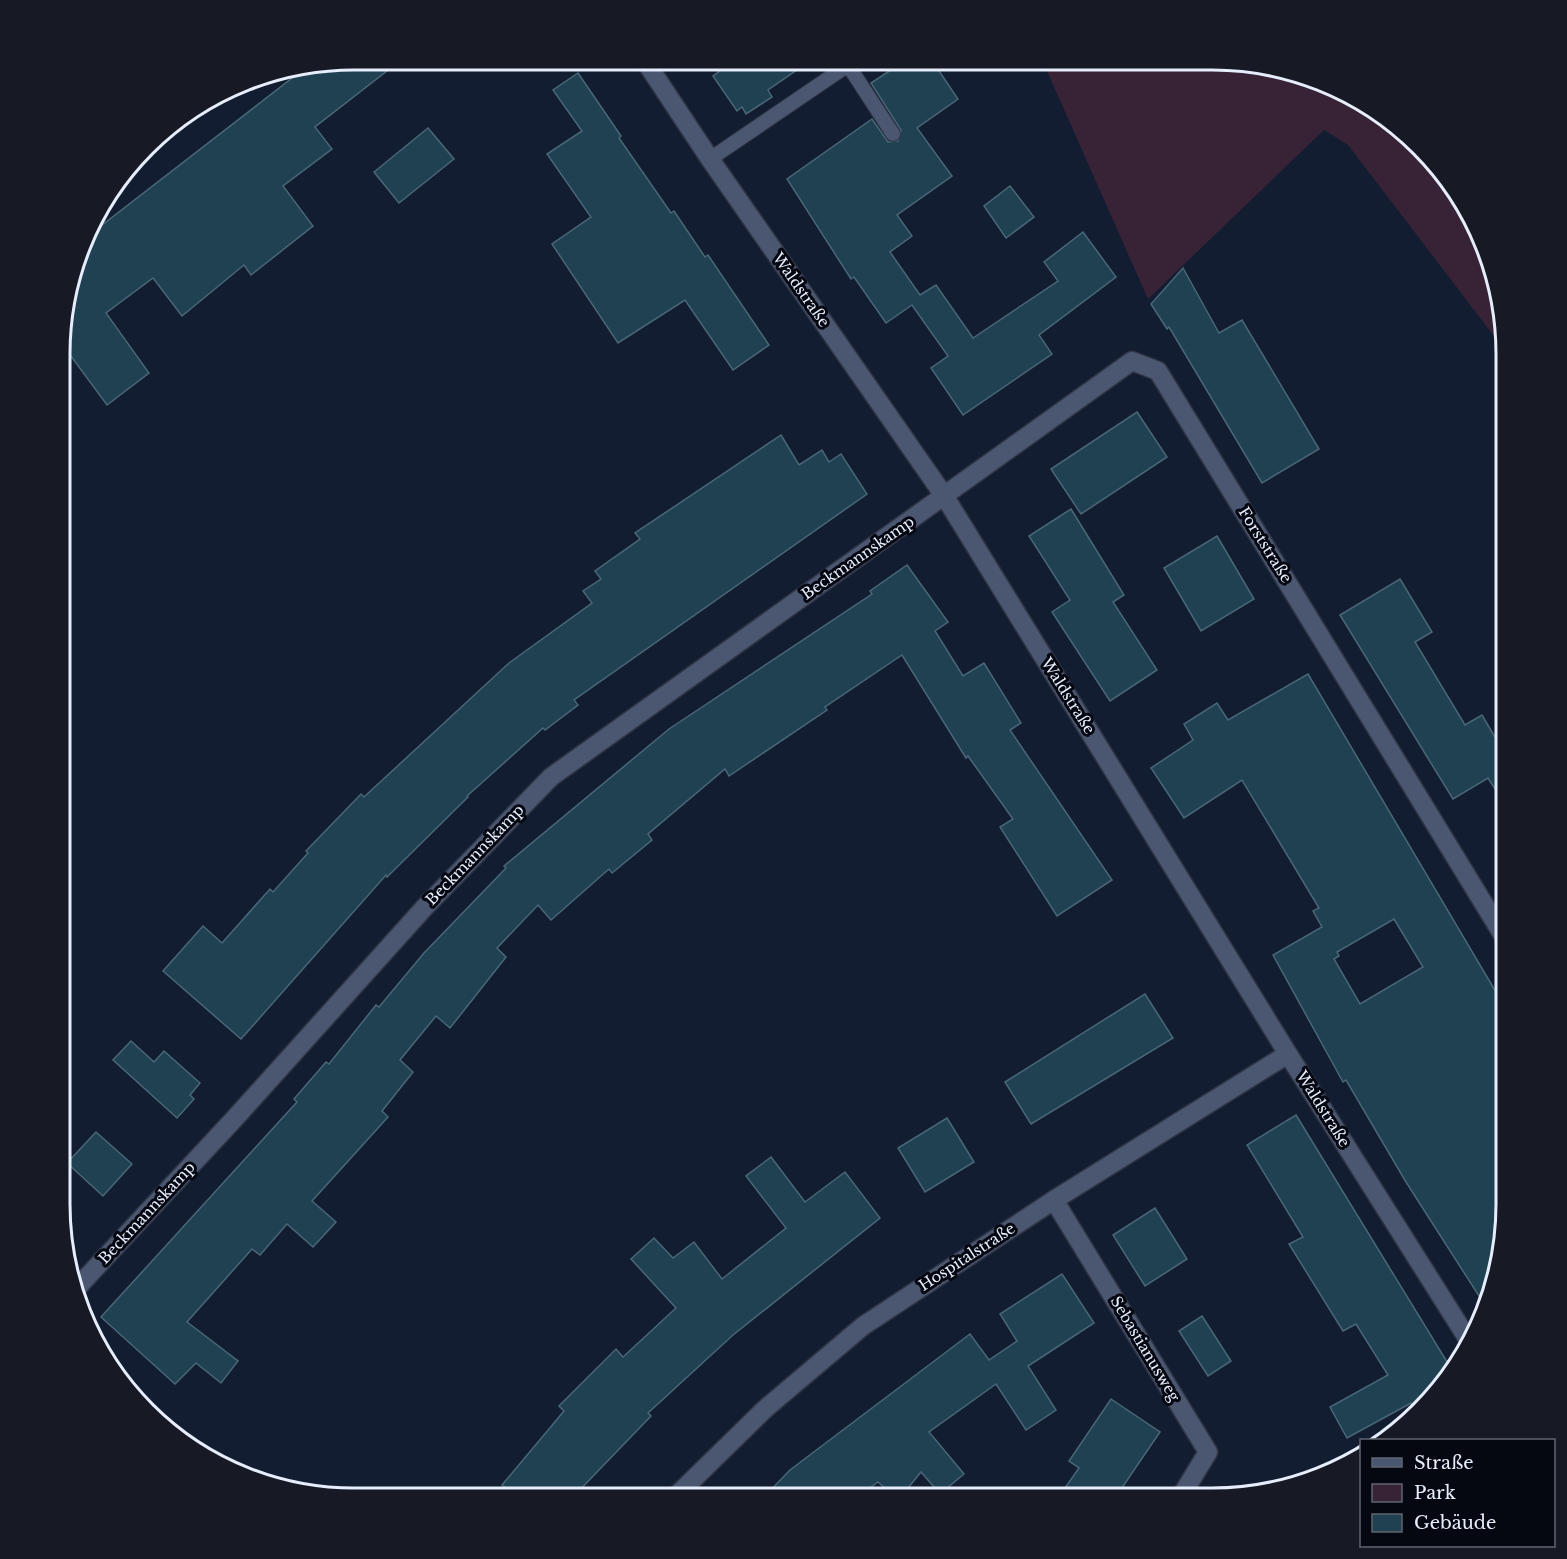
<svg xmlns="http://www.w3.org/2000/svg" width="1567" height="1559" font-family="'Libre Baskerville',serif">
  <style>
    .green { fill: #372236 }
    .building { fill: #1f4152; stroke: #496777; stroke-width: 1.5; fill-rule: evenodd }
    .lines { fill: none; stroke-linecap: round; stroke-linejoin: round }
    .lane-casing { stroke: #303546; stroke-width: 16 }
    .street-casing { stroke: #303546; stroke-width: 21 }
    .lane { stroke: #4b5770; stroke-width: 14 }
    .street { stroke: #4b5770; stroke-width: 18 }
    .labels { text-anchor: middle; stroke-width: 6; stroke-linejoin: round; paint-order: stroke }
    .street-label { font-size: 15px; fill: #e6edfc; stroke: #050811 }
    .rim { fill: none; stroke: #e6edfc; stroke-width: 3 }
  </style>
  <rect width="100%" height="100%" fill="#131d32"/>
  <path class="green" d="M1043,62H1251L1360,99L1446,175L1491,259L1506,335V369L1500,344L1348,145L1324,130L1148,299Z"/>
  <g class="building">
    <path d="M354,60H401L315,127L332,149L283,186L313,226L251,275L244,265L182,316L153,278L106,313L149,373L107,405L65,348L66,297L88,236L305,68Z"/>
    <path d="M734,61H810L768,90L772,97L746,114L742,107L737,111L713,76Z"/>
    <path d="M903,62H933L958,99L917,128L952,176L897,215L912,236L890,252L920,295L936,285L973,338L1058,281L1044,262L1083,232L1116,277L1039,335L1052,354L963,415L931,368L948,356L912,305L886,323L854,277L851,279L787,179L872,119L888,142L898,141L901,130L871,83Z"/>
    <path d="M578,73L621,136L619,138L671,213L674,211L705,257L708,255L769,345L733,370L685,300L618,343L552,244L591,217L547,154L582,131L553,90Z"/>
    <path d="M428,128L454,159L399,203L374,172Z"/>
    <path d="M1010,186L1034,217L1006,238L984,206Z"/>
    <path d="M1183,268L1219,333L1242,320L1319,449L1262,483L1169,327L1167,329L1151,304Z"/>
    <path d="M1137,412L1167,457L1081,514L1051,469Z"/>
    <path d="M781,435L799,465L822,450L829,462L841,454L867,494L574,700L578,705L545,730L543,728L467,796L468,797L387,877L386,875L241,1039L163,971L203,926L222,943L270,889L273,892L308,853L306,851L361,794L364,797L509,663L592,603L583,591L601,579L595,571L640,539L635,533Z"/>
    <path d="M1071,509L1124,595L1113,602L1157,670L1110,701L1052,612L1070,600L1029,536Z"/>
    <path d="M1217,536L1254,599L1201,631L1164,568Z"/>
    <path d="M907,565L948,622L935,631L963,676L984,663L1021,723L1010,730L1112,880L1057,916L1000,827L1013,819L968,756L966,758L902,655L825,707L827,710L729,776L725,769L648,834L652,840L612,873L609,869L551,920L538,905L497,948L506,957L450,1028L436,1016L400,1060L413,1072L382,1111L388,1117L312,1201L336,1222L313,1247L287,1224L260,1255L252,1249L187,1322L238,1361L221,1383L196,1363L175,1384L101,1317L297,1102L294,1099L326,1062L329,1064L376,1005L379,1007L424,953L506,868L504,866L669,729L872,594L870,591Z"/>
    <path d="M1400,579L1432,632L1415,642L1465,725L1482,715L1506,756V806L1488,778L1453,799L1340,615Z"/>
    <path d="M1308,674L1506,1009V1224L1497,1281L1486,1307L1406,1182L1346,1080L1343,1082L1273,955L1322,927L1313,911L1319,908L1242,780L1184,818L1151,768L1193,740L1184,724L1217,703L1228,720ZM1394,919L1423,967L1360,1004L1334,959L1339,956L1337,952Z"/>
    <path d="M1145,994L1173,1038L1031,1124L1005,1082Z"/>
    <path d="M131,1041L154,1062L164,1051L200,1083L190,1095L194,1099L177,1118L113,1060Z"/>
    <path d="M1296,1115L1452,1370L1416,1410L1411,1403L1347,1438L1330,1407L1388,1375L1356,1324L1343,1331L1289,1244L1303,1237L1247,1145Z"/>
    <path d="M947,1118L974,1162L925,1192L898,1148Z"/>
    <path d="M96,1132L132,1164L103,1196L67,1163Z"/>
    <path d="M771,1157L805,1202L845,1172L880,1218L733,1335L648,1413L651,1416L572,1498H518L502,1485L564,1411L559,1406L616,1349L623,1357L676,1308L631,1259L654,1238L673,1258L694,1242L722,1279L786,1228L746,1176Z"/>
    <path d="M1155,1208L1187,1259L1145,1286L1113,1235Z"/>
    <path d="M1062,1274L1094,1323L1028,1366L1056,1410L1026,1430L996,1384L929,1432L964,1474L940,1494L921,1472L900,1498H896L878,1482L856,1498H763L790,1470L970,1334L989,1360L1017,1341L1000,1314Z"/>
    <path d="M1202,1316L1231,1361L1208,1376L1179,1331Z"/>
    <path d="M1111,1399L1160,1432L1115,1498H1058L1079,1468L1069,1461Z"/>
  </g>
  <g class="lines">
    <defs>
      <g id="lane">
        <path d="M853,61L848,65L893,134"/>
        <path d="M710,159L848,65"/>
      </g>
      <g id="street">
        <path d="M645,61L710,159L945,497L1288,1054L1471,1344"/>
        <path d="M1054,1200L1208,1452L1180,1498"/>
        <path d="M74,1291L236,1117L424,908L551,777L1132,361L1158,371L1506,940"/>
        <path d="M674,1498L765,1409L863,1326L1054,1200L1288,1054"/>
      </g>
    </defs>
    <use href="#lane" class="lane-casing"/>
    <use href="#street" class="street-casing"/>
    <use href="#lane" class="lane"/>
    <use href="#street" class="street"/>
  </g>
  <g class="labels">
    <g class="street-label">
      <text transform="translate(801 290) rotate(55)" y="5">Waldstraße</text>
      <text transform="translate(1265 545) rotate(58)" y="5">Forststraße</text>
      <text transform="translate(858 558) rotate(-35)" y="5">Beckmannskamp</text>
      <text transform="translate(1068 696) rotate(58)" y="5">Waldstraße</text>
      <text transform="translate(475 855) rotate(-46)" y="5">Beckmannskamp</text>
      <text transform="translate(1323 1109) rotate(58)" y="5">Waldstraße</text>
      <text transform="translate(147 1213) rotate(-47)" y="5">Beckmannskamp</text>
      <text transform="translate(967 1257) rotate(-33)" y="5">Hospitalstraße</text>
      <text transform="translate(1145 1349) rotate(59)" y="5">Sebastianusweg</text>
    </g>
  </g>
  <path d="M0 0H1567V1559H0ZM354 70H1212A284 284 0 0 1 1496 354V1204A284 284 0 0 1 1212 1488H354A284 284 0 0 1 70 1204V354A284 284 0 0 1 354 70Z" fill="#171a24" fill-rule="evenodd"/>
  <path class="rim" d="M354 70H1212A284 284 0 0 1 1496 354V1204A284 284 0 0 1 1212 1488H354A284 284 0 0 1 70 1204V354A284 284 0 0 1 354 70Z"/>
  <rect x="1360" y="1439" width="195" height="108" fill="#050811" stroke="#5f646f" stroke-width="1.5"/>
  <rect x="1372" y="1458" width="30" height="9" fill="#4b5770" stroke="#5f646f" stroke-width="1.5"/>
  <text x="1414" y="1469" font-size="18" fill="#e6edfc">Straße</text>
  <rect x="1372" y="1484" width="30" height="18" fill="#372236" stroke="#5f646f" stroke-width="1.5"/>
  <text x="1414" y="1499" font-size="18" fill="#e6edfc">Park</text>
  <rect x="1372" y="1514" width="30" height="18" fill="#1f4152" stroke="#5f646f" stroke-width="1.5"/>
  <text x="1414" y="1529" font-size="18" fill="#e6edfc">Gebäude</text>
</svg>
